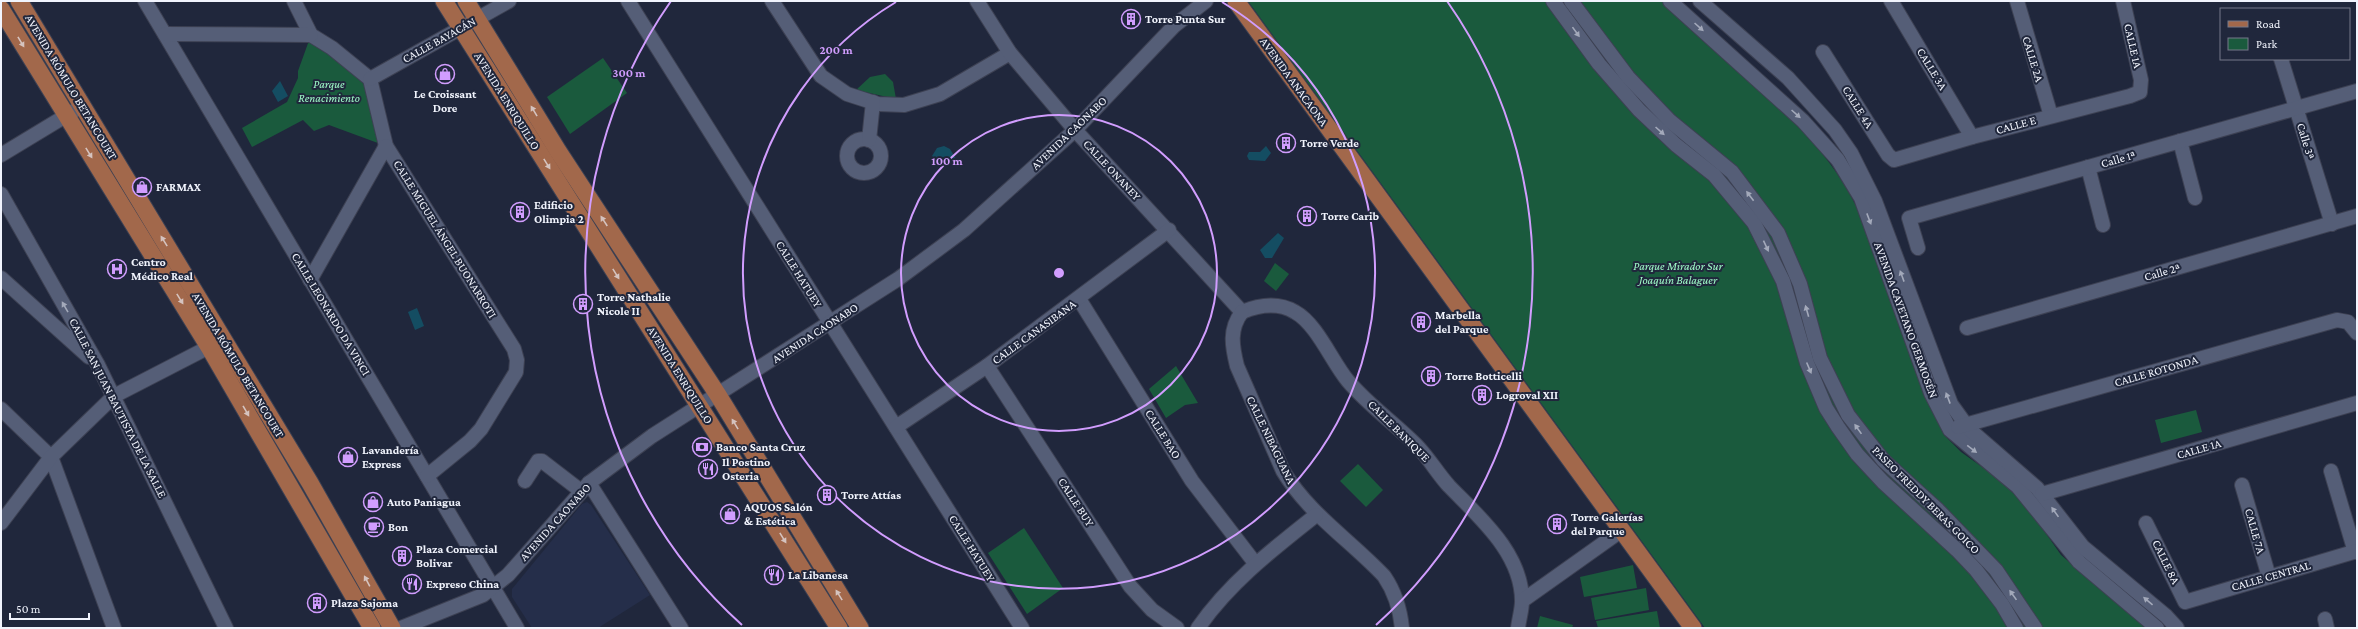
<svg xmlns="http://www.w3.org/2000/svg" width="2358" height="629" font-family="'Crimson Pro',serif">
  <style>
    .built { fill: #252e4a }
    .green { fill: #1a5a3d }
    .water { fill: #144d62 }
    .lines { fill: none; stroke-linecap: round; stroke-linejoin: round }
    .minor-casing { stroke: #3d4153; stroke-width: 16 }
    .major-casing { stroke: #3d4153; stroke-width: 19 }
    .minor { stroke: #555e77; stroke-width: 14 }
    .major { stroke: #a2684b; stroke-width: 17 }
    .oneway { fill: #a3a9ba }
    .oneway2 { fill: #d5c3bf }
    .ring { fill: none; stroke: #d19dfe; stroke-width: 2 }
    .labels { text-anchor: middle; stroke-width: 4; stroke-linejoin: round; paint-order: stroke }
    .poi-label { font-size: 12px; font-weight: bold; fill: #f1f4fd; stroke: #20273c; text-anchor: start }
    .street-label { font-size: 12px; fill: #f1f4fd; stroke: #20273c }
    .park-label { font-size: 12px; font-style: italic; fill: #a0fcc9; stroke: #20273c }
    .centre { fill: #d19dfe; stroke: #20273c; stroke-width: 2 }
    .ring-label { font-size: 12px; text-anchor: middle; font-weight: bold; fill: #d19dfe; stroke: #20273c; stroke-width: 4; stroke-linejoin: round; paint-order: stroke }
  </style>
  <rect width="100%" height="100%" fill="#20273c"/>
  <path class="built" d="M587,502L591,505L650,595L598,628H532L512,597V589L582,504Z"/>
  <g class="green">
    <path d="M1248,1H1662L1798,126C1822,151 1841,176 1856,206L1944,435L1961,452L1999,479L2013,492L2026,505L2061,555L2146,628H1705Z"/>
    <path d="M311,35L370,79L386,146L329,125L314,131L303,120L252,147L242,128L287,102L298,78V71Z"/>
    <path d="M603,58L627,93L570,134L547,97Z"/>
    <path d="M885,74L893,82L896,99L856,90L870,77Z"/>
    <path d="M1275,263L1289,274L1276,291L1264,281Z"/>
    <path d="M1176,366L1198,403L1185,405L1166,418L1149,389Z"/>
    <path d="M2196,410L2202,432L2161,443L2155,420Z"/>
    <path d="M1358,464L1383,490L1366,507L1340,481Z"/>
    <path d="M1024,528L1063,588L1027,614L988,553Z"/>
    <path d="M1633,565L1637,588L1584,597L1580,577Z"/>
    <path d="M1646,588L1649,610L1595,620L1591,598Z"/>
    <path d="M1657,611L1660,628H1598L1596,621Z"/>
    <path d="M1540,616L1573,625L1572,628H1537Z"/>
  </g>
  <g class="water">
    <path d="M280,81L288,96L278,102L272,91Z"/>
    <path d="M944,146L950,149L956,159L950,163L944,157L937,160L932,156L937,148Z"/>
    <path d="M1266,146L1271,153L1265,161L1249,160L1247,156L1249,152H1260Z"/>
    <path d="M1278,233L1284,238L1272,258H1265L1260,250Z"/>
    <path d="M417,308L424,326L415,330L408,312Z"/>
  </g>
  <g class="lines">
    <defs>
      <g id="minor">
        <path d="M145,1L517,628"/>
        <path d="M294,1L311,35L332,48L370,79L386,146L514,349L517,360L516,372L481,429L470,441L427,476"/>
        <path d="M628,1L1022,628"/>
        <path d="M772,1L821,76L847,94L878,104L904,105L940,94L1010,53"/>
        <path d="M977,1L1010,53L1075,130L1242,312"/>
        <path d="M1553,1L1599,64L1639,110L1676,145L1714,175L1754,223L1783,281L1807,363L1826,408L1838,427L1857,454L1883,482L1957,550L1976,570L2002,604L2016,628"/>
        <path d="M1571,1L1628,77L1670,121L1732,172L1778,233L1800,284L1820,358L1848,415L1883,460L1938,510L1996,570L2035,628"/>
        <path d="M1670,1L1803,121L1838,160L1861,198L1931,393L1950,430L2018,487L2079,562L2157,628"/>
        <path d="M1700,1L1788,78L1835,130L1851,153L1875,201L1951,404L1969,429L2037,488L2083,547L2166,616L2177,628"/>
        <path d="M1891,1L1972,137"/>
        <path d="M2017,1L2051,116"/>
        <path d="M165,34L311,35"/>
        <path d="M1823,52L1888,155L1894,160L1972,137L2130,96L2140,92L2141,80L2123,1"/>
        <path d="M2281,59L2332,224"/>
        <path d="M370,79L509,1"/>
        <circle cx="864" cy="156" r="17"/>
        <path d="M869,140L873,102"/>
        <path d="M2180,141L2195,198"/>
        <path d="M1,155L82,106"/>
        <path d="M2088,167L2103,225"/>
        <path d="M1,194L98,365L226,628"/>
        <path d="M1918,248L1909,218L2357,91"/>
        <path d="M1,278L89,357"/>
        <path d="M310,280L386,146"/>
        <path d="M1079,299L1192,481L1255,563"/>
        <path d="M1242,312C1259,305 1278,302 1295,312C1317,324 1332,362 1348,381C1369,406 1397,425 1419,448C1430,460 1438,474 1449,486C1479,517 1522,553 1522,601C1522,610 1519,619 1518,628"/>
        <path d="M1242,312C1229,329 1232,346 1237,366L1283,471C1309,514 1350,540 1384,576C1395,592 1400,608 1402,628"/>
        <path d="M1967,328L2357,216"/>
        <path d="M987,366L1130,586L1152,610L1177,628"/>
        <path d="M1,409L51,457L114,628"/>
        <path d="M896,427L987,366L1169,230"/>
        <path d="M1958,427L2337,320L2348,322L2357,333"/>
        <path d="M2331,471L2355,552"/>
        <path d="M525,481L538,461H542L581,491"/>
        <path d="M589,483L681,628"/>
        <path d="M2242,485L2269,577"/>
        <path d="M2042,494L2357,403"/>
        <path d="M1,523L51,457L114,396L209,347"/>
        <path d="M2146,523L2185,602L2357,551"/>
        <path d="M1522,601L1622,530"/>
        <path d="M2325,619L2327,628"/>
        <path d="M401,628L483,595L508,575L589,483L652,436L898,279L964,230L1075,130L1174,26L1206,1"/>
        <path d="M1198,628C1229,583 1273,549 1316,515"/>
      </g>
      <g id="major">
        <path d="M19,1L310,483L392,628"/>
        <path d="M444,1L839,628"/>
        <path d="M466,1L558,151L718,395L860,628"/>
        <path d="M1236,1L1693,628"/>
        <path d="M1,9L209,347L372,628"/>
      </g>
    </defs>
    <use href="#minor" class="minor-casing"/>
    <use href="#major" class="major-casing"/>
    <use href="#minor" class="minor"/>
    <use href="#major" class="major"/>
  </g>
  <defs><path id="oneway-solid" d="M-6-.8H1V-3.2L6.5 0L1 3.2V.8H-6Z"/></defs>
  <g class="oneway">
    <use href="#oneway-solid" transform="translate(1699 27) rotate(42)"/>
    <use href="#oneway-solid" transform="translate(1576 32) rotate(54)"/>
    <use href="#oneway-solid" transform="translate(1796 114) rotate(42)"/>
    <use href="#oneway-solid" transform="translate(1660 131) rotate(42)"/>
    <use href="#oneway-solid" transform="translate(1750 196) rotate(-127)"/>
    <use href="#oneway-solid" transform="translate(1869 219) rotate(69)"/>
    <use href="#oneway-solid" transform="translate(1766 246) rotate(65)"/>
    <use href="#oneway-solid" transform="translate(1902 276) rotate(-110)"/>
    <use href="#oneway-solid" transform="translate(65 307) rotate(-120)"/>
    <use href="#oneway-solid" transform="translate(1807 311) rotate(-106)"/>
    <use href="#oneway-solid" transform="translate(1809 368) rotate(67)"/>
    <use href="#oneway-solid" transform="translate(1948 398) rotate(-111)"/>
    <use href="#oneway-solid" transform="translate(1858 429) rotate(-125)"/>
    <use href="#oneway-solid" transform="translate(1972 449) rotate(37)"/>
    <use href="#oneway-solid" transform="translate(2055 512) rotate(-125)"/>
    <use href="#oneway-solid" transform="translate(2013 595) rotate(-125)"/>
    <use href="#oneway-solid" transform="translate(2148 601) rotate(-140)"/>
  </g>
  <g class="oneway2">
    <use href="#oneway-solid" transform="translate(21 42) rotate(59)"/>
    <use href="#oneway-solid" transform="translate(534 111) rotate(-121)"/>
    <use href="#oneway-solid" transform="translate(89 153) rotate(58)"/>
    <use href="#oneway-solid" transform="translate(547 164) rotate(58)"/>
    <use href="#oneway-solid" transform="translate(604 221) rotate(-123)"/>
    <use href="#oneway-solid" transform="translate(164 241) rotate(-122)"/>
    <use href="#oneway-solid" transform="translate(616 274) rotate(58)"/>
    <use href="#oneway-solid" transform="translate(180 299) rotate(58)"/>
    <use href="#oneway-solid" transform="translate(246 411) rotate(60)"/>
    <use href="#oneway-solid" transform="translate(735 424) rotate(-121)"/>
    <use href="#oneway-solid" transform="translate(783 538) rotate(58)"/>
    <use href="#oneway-solid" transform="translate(367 581) rotate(-118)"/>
    <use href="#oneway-solid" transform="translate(839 595) rotate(-122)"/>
  </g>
  <g class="ring">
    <circle cx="1059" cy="273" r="158"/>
    <path d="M1222 2A316 316 0 1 1 896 2"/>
    <path d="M742 625A474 474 0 0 1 671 1M1447 1A474 474 0 0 1 1376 625"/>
  </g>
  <defs>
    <symbol id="building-ring" viewBox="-11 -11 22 22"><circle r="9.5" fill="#20273c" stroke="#d19dfe" stroke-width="1.5"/><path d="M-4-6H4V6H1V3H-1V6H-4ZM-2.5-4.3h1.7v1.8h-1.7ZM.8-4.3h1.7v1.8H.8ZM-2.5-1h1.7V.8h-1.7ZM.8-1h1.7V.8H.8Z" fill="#d19dfe"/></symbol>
    <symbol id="shop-ring" viewBox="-11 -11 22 22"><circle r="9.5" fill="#20273c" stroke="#d19dfe" stroke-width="1.5"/><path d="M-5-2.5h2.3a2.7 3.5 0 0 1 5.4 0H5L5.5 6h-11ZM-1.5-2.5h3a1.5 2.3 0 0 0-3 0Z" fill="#d19dfe"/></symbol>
    <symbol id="hospital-ring" viewBox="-11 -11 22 22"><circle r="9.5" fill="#20273c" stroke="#d19dfe" stroke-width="1.5"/><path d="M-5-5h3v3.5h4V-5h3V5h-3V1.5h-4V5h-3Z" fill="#d19dfe"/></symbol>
    <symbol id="bank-ring" viewBox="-11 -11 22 22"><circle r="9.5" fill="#20273c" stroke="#d19dfe" stroke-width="1.5"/><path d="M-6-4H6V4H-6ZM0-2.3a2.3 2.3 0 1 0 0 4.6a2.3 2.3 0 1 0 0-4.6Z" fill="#d19dfe"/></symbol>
    <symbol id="restaurant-ring" viewBox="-11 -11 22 22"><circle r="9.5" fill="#20273c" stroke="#d19dfe" stroke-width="1.5"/><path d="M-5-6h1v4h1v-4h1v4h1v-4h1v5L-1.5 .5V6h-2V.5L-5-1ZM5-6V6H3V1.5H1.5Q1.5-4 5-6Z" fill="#d19dfe"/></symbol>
    <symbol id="cafe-ring" viewBox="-11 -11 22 22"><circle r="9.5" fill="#20273c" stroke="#d19dfe" stroke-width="1.5"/><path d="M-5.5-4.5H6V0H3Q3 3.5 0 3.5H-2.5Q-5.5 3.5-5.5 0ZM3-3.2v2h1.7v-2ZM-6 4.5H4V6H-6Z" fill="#d19dfe"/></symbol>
  </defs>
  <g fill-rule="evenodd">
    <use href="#building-ring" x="1120" y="8" width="22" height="22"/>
    <use href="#shop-ring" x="434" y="63" width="22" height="22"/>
    <use href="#building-ring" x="1275" y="132" width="22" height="22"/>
    <use href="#shop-ring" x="131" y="176" width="22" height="22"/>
    <use href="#building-ring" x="509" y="201" width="22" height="22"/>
    <use href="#building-ring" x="1296" y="205" width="22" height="22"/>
    <use href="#hospital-ring" x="106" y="258" width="22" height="22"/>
    <use href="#building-ring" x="572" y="293" width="22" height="22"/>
    <use href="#building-ring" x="1410" y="311" width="22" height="22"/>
    <use href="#building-ring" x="1420" y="365" width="22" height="22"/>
    <use href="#building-ring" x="1471" y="384" width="22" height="22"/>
    <use href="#bank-ring" x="691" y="436" width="22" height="22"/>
    <use href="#shop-ring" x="337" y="446" width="22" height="22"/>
    <use href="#restaurant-ring" x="697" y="458" width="22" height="22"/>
    <use href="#building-ring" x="816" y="484" width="22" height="22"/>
    <use href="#shop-ring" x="362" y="491" width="22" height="22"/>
    <use href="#shop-ring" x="719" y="503" width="22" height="22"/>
    <use href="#building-ring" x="1546" y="513" width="22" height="22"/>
    <use href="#cafe-ring" x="363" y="516" width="22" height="22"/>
    <use href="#building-ring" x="391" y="545" width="22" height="22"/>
    <use href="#restaurant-ring" x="763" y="564" width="22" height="22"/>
    <use href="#restaurant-ring" x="401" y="573" width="22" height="22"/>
    <use href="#building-ring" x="306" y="592" width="22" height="22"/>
  </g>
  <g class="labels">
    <g class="poi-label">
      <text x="1145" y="23">Torre Punta Sur</text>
      <text x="445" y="98" text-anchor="middle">Le Croissant<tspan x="445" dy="14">Dore</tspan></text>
      <text x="1300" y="147">Torre Verde</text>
      <text x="156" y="191">FARMAX</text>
      <text x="534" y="209">Edificio<tspan x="534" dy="14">Olimpia 2</tspan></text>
      <text x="1321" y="220">Torre Carib</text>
      <text x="131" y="266">Centro<tspan x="131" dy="14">Médico Real</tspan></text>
      <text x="597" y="301">Torre Nathalie<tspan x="597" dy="14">Nicole II</tspan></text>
      <text x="1435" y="319">Marbella<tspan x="1435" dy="14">del Parque</tspan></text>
      <text x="1445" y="380">Torre Botticelli</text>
      <text x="1496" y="399">Logroval XII</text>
      <text x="716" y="451">Banco Santa Cruz</text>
      <text x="362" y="454">Lavandería<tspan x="362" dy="14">Express</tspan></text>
      <text x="722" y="466">Il Postino<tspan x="722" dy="14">Osteria</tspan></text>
      <text x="841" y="499">Torre Attías</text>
      <text x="387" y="506">Auto Paniagua</text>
      <text x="744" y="511">AQUOS Salón<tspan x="744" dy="14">&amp; Estética</tspan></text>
      <text x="1571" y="521">Torre Galerías<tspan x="1571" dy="14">del Parque</tspan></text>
      <text x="388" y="531">Bon</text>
      <text x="416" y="553">Plaza Comercial<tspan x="416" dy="14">Bolivar</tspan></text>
      <text x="788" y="579">La Libanesa</text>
      <text x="426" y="588">Expreso China</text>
      <text x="331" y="607">Plaza Sajoma</text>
    </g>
    <g class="street-label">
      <text transform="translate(439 40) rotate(-29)" y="4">CALLE BAYACÁN</text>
      <text transform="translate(2133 46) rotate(77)" y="4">CALLE 1A</text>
      <text transform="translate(2033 59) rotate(73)" y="4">CALLE 2A</text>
      <text transform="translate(1932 69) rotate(59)" y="4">CALLE 3A</text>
      <text transform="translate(1294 82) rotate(54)" y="4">AVENIDA ANACAONA</text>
      <text transform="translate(71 87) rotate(59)" y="4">AVENIDA RÓMULO BETANCOURT</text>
      <text transform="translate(507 101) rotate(58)" y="4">AVENIDA ENRIQUILLO</text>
      <text transform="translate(1858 107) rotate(58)" y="4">CALLE 4A</text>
      <text transform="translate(2016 125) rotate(-15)" y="4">CALLE E</text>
      <text transform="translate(1069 133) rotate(-44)" y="4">AVENIDA CAONABO</text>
      <text transform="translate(2306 141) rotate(73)" y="4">Calle 3ª</text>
      <text transform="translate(2118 159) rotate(-16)" y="4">Calle 1ª</text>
      <text transform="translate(1112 170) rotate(47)" y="4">CALLE ONANEY</text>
      <text transform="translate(445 239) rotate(58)" y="4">CALLE MIGUEL ÁNGEL BUONARROTI</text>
      <text transform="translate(2162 272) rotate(-16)" y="4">Calle 2ª</text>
      <text transform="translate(799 274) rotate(58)" y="4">CALLE HATUEY</text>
      <text transform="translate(331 314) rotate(59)" y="4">CALLE LEONARDO DA VINCI</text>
      <text transform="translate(1906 320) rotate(70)" y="4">AVENIDA CAYETANO GERMOSÉN</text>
      <text transform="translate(1034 332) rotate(-36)" y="4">CALLE CANASIBANA</text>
      <text transform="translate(815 333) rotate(-33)" y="4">AVENIDA CAONABO</text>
      <text transform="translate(238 365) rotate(59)" y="4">AVENIDA RÓMULO BETANCOURT</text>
      <text transform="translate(2156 371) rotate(-16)" y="4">CALLE ROTONDA</text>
      <text transform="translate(680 375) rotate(58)" y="4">AVENIDA ENRIQUILLO</text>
      <text transform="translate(118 408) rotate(63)" y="4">CALLE SAN JUAN BAUTISTA DE LA SALLE</text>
      <text transform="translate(1399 431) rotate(45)" y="4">CALLE BANIQUE</text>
      <text transform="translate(1163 434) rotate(58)" y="4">CALLE BAO</text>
      <text transform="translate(1271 440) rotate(64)" y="4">CALLE NIBAGUANA</text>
      <text transform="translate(2199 449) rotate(-16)" y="4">CALLE 1A</text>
      <text transform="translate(1926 500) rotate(45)" y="4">PASEO FREDDY BERAS GOICO</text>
      <text transform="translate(1076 502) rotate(57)" y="4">CALLE BUY</text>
      <text transform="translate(555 522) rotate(-48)" y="4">AVENIDA CAONABO</text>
      <text transform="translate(2255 531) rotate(74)" y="4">CALLE 7A</text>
      <text transform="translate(972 548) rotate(58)" y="4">CALLE HATUEY</text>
      <text transform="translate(2166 562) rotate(64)" y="4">CALLE 8A</text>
      <text transform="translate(2271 576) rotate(-16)" y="4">CALLE CENTRAL</text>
    </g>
    <g class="park-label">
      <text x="329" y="88">Parque<tspan x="329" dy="14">Renacimiento</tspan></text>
      <text x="1678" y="270">Parque Mirador Sur<tspan x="1678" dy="14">Joaquín Balaguer</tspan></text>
    </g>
  </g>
  <circle cx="1059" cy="273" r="6" class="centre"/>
  <g class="ring-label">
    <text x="836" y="54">200 m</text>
    <text x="629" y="77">300 m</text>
    <text x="947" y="165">100 m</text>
  </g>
  <rect width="2358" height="629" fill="none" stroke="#f1f4fd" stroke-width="4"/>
  <rect x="2220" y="8" width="130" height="52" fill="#20273c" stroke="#747989"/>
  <rect x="2228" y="21" width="20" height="6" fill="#a2684b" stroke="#747989"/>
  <text x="2256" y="28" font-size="12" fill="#f1f4fd">Road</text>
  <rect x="2228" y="38" width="20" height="12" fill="#1a5a3d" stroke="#747989"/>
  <text x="2256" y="48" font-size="12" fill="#f1f4fd">Park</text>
  <path d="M10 613v6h79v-6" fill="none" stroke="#f1f4fd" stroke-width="2"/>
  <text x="16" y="613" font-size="12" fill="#f1f4fd" stroke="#20273c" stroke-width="3" paint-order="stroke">50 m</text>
</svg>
